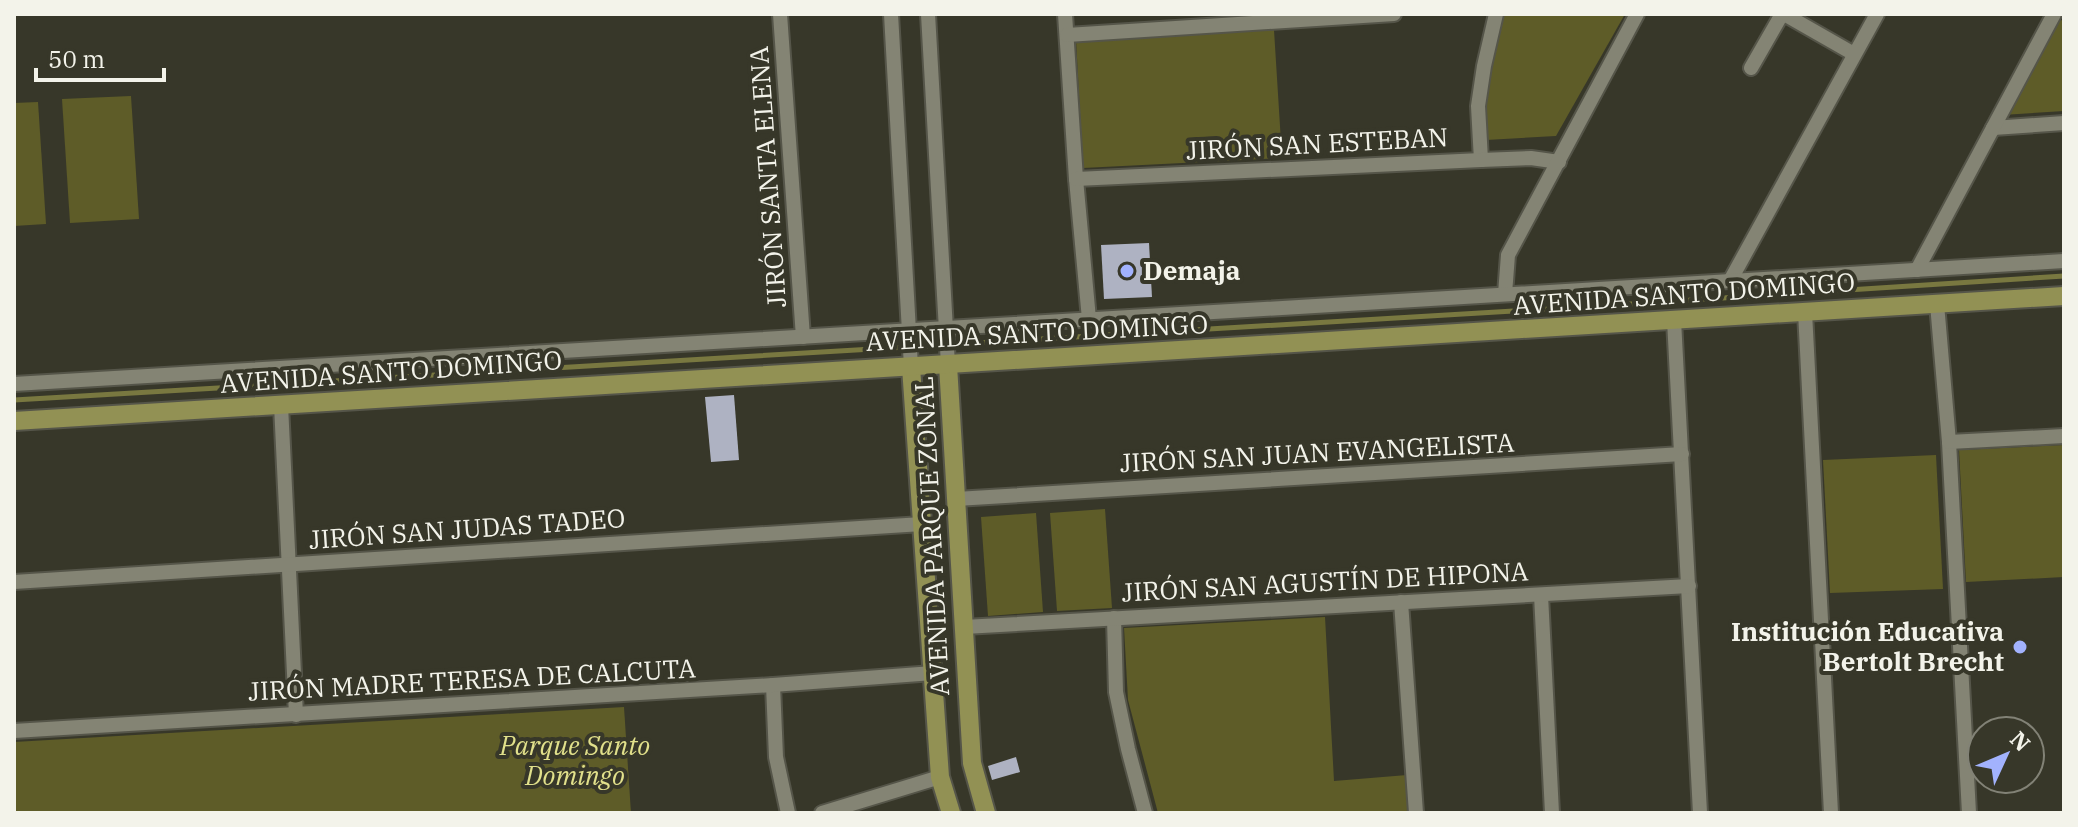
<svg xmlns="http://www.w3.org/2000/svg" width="2078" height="827" font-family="'IBM Plex Serif',serif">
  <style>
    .green { fill: #5e5c28 }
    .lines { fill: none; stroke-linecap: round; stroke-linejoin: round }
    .stream { stroke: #797840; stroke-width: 5 }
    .building { fill: #aeb2c2 }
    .minor-casing { stroke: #555549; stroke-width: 18 }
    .secondary-casing { stroke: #555549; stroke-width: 22 }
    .minor { stroke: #848474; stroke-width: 14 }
    .secondary { stroke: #929154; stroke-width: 18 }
    .poi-dot { fill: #a2b2fd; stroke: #373729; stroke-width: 3 }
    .labels { text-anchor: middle; stroke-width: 8; stroke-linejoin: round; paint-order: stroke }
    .street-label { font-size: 26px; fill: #f3f3ea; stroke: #373729 }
    .poi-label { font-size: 26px; font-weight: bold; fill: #f3f3ea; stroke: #373729; text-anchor: start }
    .park-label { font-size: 26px; font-style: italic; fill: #e1e08b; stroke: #373729 }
  </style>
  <rect width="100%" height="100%" fill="#373729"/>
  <g class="green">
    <path d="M1502,14H1625L1556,136L1486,140L1487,77Z"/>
    <path d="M2064,20V111L2002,115L2050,21Z"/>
    <path d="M1274,30L1282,158L1083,168L1076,40Z"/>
    <path d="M131,96L139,219L70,223L62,99Z"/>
    <path d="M38,102L46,224L14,226V103Z"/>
    <path d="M2064,445V577L1966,582L1959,450Z"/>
    <path d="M1936,455L1943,589L1830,593L1823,460Z"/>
    <path d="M1105,509L1112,608L1057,611L1050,513Z"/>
    <path d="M1036,513L1043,612L988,616L981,517Z"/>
    <path d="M1325,617L1334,781L1407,775L1410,813H1158L1128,700L1124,628Z"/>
    <path d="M624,707L631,813H14V742Z"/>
  </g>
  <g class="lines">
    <path class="stream" d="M14,400L1631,304L2064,276"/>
  </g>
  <g class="building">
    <path d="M1149,243L1152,297L1104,299L1101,245Z"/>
    <path d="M734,395L739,460L711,462L705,397Z"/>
    <path d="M1016,757L1020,772L992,780L988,766Z"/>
  </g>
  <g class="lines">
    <defs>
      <g id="minor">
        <path d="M780,14L803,337"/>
        <path d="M891,14L911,367"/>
        <path d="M928,14L948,365"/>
        <path d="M1065,14L1076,179L1089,319"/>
        <path d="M1784,14L1854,54"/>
        <path d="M1067,35L1394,14"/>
        <path d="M1751,68L1782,14"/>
        <path d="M1993,128L2064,123"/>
        <path d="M1481,160L1478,106L1484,66L1496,14"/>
        <path d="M1076,179L1481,160L1531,158L1559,162"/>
        <path d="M1917,270L2054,14"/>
        <path d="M1730,281L1877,14"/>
        <path d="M1505,294L1508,255L1637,14"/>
        <path d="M1937,304L1949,442L1969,813"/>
        <path d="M1805,312L1831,813"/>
        <path d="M1674,320L1700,813"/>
        <path d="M14,384L2064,261"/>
        <path d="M281,405L296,715"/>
        <path d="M1949,442L2064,436"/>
        <path d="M956,499L1682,454"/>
        <path d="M14,582L922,524"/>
        <path d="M1541,595L1552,813"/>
        <path d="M1401,602L1416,813"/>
        <path d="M1114,618L1116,692L1128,749L1145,813"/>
        <path d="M964,627L1689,586"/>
        <path d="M773,685L776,757L788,813"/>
        <path d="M14,731L773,685L933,673"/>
        <path d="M822,813L940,777"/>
      </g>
      <g id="secondary">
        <path d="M948,365L972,763L986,813"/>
        <path d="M911,367L940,777L951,813"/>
        <path d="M14,421L2064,296"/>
      </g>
    </defs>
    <use href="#minor" class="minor-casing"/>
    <use href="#secondary" class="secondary-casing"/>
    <use href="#minor" class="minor"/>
    <use href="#secondary" class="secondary"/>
  </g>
  <g class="poi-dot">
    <circle cx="1127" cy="271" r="8"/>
    <circle cx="2020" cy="647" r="8"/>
  </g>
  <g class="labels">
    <g class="street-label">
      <text transform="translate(1317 144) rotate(-3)" y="9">JIRÓN SAN ESTEBAN</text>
      <text transform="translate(768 177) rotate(-94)" y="9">JIRÓN SANTA ELENA</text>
      <text transform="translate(1684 294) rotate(-4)" y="9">AVENIDA SANTO DOMINGO</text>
      <text transform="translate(1037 333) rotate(-3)" y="9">AVENIDA SANTO DOMINGO</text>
      <text transform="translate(391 372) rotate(-4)" y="9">AVENIDA SANTO DOMINGO</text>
      <text transform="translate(1317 453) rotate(-3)" y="9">JIRÓN SAN JUAN EVANGELISTA</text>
      <text transform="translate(467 529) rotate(-4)" y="9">JIRÓN SAN JUDAS TADEO</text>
      <text transform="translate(932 536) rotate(-93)" y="9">AVENIDA PARQUE ZONAL</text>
      <text transform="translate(1325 582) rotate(-3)" y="9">JIRÓN SAN AGUSTÍN DE HIPONA</text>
      <text transform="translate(472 680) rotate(-3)" y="9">JIRÓN MADRE TERESA DE CALCUTA</text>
    </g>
    <g class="poi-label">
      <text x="1143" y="280">Demaja</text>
      <text x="2004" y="641" text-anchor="end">Institución Educativa<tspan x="2004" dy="30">Bertolt Brecht</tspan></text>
    </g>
    <g class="park-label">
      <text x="575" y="755">Parque Santo<tspan x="575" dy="30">Domingo</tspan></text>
    </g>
  </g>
  <rect width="2078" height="827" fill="none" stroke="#f3f3ea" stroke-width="32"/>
  <g transform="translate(2006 755) rotate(46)"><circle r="38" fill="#373729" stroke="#828276" stroke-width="2"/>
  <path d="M0-6L14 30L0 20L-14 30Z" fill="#a2b2fd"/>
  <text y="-12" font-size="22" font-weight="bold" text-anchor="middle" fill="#f3f3ea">N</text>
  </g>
  <path d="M36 68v12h128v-12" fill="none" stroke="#f3f3ea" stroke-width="4"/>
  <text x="48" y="68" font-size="24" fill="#f3f3ea" stroke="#373729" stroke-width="6" paint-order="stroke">50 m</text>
</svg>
